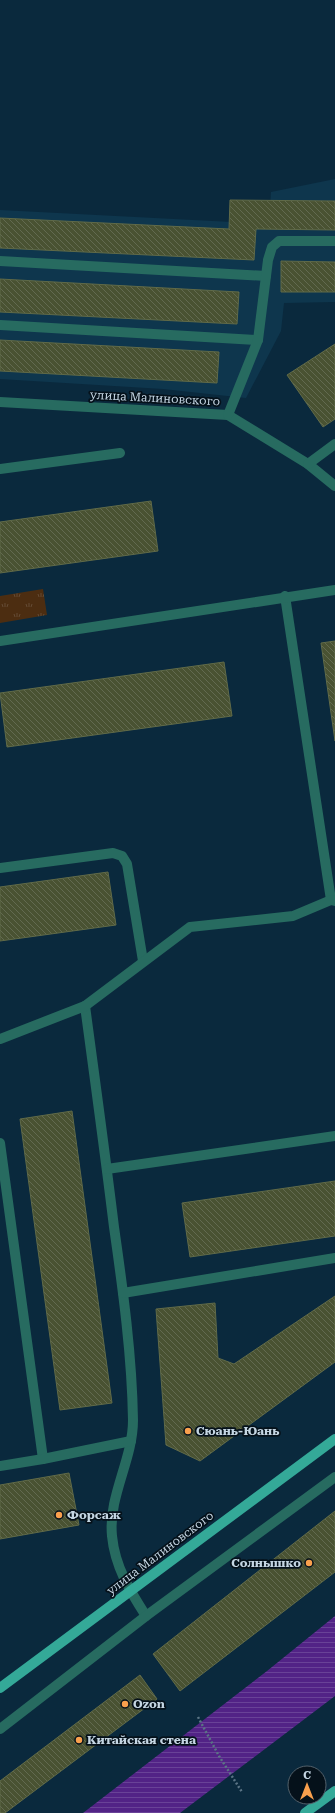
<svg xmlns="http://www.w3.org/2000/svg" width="335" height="1813" font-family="'Roboto Serif',serif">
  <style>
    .built { fill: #0e364d }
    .grass { fill: url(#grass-tufts) }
    .water { fill: url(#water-rules) }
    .building { fill: url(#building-back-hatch); stroke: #606a48 }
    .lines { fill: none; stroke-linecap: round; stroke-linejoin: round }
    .path { stroke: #5b7485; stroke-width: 2.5; stroke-dasharray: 2 2; stroke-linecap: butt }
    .minor { stroke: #276b60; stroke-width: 10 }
    .major { stroke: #34a998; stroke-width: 10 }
    .poi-dot { fill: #f9a04d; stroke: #05111a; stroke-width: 1.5 }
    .labels { text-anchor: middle; stroke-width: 3.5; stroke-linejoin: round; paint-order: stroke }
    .street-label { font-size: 12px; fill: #c5d6e3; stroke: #05111a }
    .poi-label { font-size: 12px; font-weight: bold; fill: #c5d6e3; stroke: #05111a; text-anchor: start }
  </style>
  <defs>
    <pattern id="grass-tufts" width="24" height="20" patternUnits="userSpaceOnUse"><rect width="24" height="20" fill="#4c2d11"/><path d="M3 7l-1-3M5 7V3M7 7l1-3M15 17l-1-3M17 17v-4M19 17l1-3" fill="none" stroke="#644b34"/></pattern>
    <pattern id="water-rules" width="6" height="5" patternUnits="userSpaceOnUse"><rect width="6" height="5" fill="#522386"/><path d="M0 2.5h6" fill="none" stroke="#694297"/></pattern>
    <pattern id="building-back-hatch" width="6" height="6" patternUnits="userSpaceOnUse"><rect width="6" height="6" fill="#495232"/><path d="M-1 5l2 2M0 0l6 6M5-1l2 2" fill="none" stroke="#626a50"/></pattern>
  </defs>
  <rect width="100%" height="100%" fill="#0a293d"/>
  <path class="built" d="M335,179V302L284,303L281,331L246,398L163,389L0,379V210L269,224L271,192Z"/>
  <path class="grass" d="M43,589L47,615L0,623V596Z"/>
  <path class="water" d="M335,1616V1696L180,1813H83L267,1671Z"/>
  <g class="building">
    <path d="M230,200L335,201V230L256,229L254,260L0,248V218L229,229Z"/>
    <path d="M281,261L335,262V292H281Z"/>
    <path d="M0,279L239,292L237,324L0,312Z"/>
    <path d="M0,340L219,352L217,383L0,371Z"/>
    <path d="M335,344V419L323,427L287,375Z"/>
    <path d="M151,501L158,551L0,573V522Z"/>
    <path d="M335,641V741L321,643Z"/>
    <path d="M224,662L232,716L7,747L0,693Z"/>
    <path d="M108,872L116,925L0,941V887Z"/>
    <path d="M72,1111L112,1403L60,1410L20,1119Z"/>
    <path d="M335,1181V1236L190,1257L182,1203Z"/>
    <path d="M335,1296V1362L200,1461L166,1445L156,1309L215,1303L218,1358L234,1364Z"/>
    <path d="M69,1473L79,1525L0,1539V1485Z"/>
    <path d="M335,1511V1572L180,1691L153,1654Z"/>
    <path d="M140,1675L157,1699L5,1813H0V1781Z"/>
  </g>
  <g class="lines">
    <path class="path" d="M198,1717L219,1756L242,1792"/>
    <g class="minor">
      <path d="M0,261L266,276"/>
      <path d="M0,325L258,340"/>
      <path d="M0,402L228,415L308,464L335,486"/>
      <path d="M228,415L258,340L268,260L272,247L279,241H335"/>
      <path d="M308,464L335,444"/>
      <path d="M0,469L120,453"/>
      <path d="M285,596L331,900"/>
      <path d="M0,641L335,590"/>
      <path d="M0,868L113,853L122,856L127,864L143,961"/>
      <path d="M85,1006C95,1080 105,1153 114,1227C123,1290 132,1356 133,1420C133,1460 108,1496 112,1536C115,1567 130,1591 146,1616"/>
      <path d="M0,1039L85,1006L190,927L293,916L331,900L335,901"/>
      <path d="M0,1143L43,1459"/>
      <path d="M107,1169L335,1136"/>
      <path d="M123,1293L335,1258"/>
      <path d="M0,1466L43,1459L131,1441"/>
      <path d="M0,1729L146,1616L335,1477"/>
    </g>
    <g class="major">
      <path d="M0,1688L335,1439"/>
      <path d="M305,1813L335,1791"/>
    </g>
  </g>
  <g class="poi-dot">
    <circle cx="188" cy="1431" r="4"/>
    <circle cx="59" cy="1515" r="4"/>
    <circle cx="309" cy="1563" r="4"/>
    <circle cx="125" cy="1704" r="4"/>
    <circle cx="79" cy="1740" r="4"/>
  </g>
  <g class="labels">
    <g class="street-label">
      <text transform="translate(155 398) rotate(3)" y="4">улица Малиновского</text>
      <text transform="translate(160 1553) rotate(-37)" y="4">улица Малиновского</text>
    </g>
    <g class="poi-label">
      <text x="196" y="1435">Сюань-Юань</text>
      <text x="67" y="1519">Форсаж</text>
      <text x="301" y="1567" text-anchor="end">Солнышко</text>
      <text x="133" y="1708">Ozon</text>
      <text x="87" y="1744">Китайская стена</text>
    </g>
  </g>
  <g transform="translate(307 1785)"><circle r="19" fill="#05111a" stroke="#52606a"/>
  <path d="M0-3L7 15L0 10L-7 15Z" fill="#f9a04d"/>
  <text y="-6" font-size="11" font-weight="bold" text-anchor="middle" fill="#c5d6e3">С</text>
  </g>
</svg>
